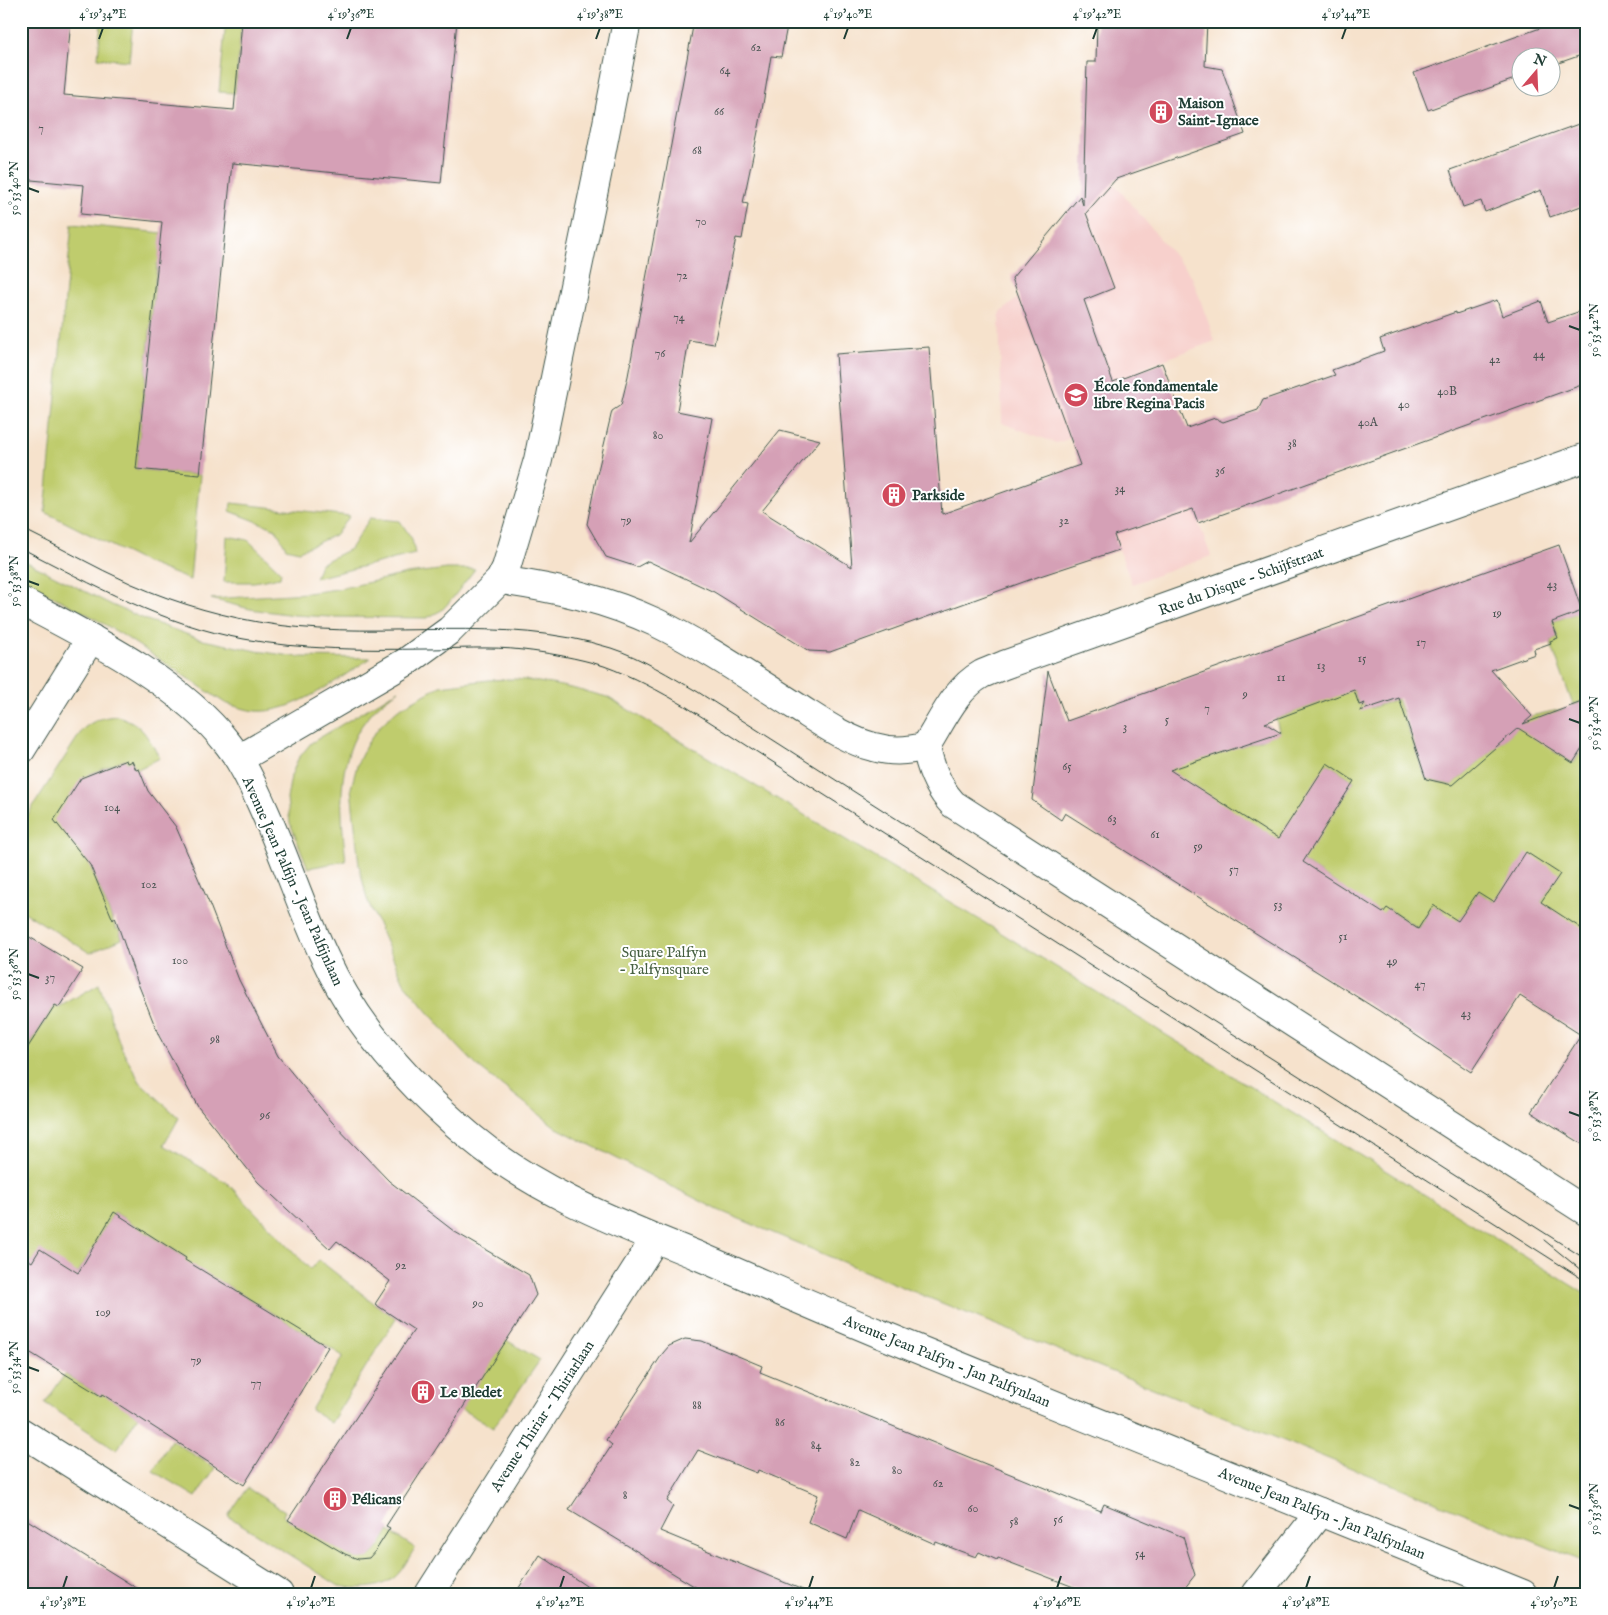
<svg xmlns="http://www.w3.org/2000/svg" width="1608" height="1615" font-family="'IM FELL English',serif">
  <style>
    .built { fill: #f7d0cc }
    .green { fill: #bfcc6d; stroke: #6f8450; fill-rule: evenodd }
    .building { fill: #d5a0b6 }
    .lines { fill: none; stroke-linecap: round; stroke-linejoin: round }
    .minor-casing { stroke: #3f564b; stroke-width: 30 }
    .minor { stroke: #fff; stroke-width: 28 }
    .tram { stroke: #1f3d34; stroke-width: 1 }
    .ticks { fill: none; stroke: #1f3d34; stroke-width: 2 }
    .labels { text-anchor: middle; stroke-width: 4; stroke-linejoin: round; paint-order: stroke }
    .number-label { font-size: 12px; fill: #4c5654 }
    .poi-label { font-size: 15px; font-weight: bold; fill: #1f3d34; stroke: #fff; text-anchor: start }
    .street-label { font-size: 15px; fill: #1f3d34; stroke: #fff }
    .park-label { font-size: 15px; fill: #476142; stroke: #fff }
    .neatline { fill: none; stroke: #1f3d34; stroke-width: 2 }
    .ticks-label { font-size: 12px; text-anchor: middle; fill: #1f3d34 }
  </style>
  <rect width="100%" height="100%" fill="#fff"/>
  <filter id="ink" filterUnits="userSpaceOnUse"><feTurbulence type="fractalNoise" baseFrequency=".02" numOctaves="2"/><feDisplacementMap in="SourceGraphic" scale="10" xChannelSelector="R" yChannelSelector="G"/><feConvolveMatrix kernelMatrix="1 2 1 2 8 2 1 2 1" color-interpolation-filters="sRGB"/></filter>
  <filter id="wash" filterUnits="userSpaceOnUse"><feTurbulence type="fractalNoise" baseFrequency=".0096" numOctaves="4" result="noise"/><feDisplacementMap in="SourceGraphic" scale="20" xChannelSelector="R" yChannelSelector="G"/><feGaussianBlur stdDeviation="1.12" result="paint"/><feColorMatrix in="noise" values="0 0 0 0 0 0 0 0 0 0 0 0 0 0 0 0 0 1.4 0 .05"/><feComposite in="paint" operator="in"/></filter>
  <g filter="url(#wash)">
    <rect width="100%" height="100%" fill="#f6e2cc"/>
    <path class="built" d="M1112,181L1192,277L1215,341L1141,368L1211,556L1132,584L1077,436L1056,443L1002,423L999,314L1019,297L1010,274L1017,272L1084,191Z"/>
    <g class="green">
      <path d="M101,21H133L129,61L98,58Z"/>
      <path d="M226,21H242L235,93L219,92Z"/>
      <path d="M72,224L223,239L157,264L136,469L200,475L190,580L142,561L45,512Z"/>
      <path d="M231,503L350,516L335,535L299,551L286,548L276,529L230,511Z"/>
      <path d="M370,518L400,521L412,539L415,554L315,578L320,564L350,549Z"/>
      <path d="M227,536L248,540L281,572L280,577L254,582H224Z"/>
      <path d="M21,559L112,605L147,620L203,640L257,651L298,657L371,658C339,678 294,714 256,711C245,710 235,706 225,703L121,634L87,614L21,580Z"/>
      <path d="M447,569H475L452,599L442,610L427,618L331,617L294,615L250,609L211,599L307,593L338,589L407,574Z"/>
      <path d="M1587,609V700L1573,705L1550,641L1558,638L1552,622Z"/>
      <path d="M515,679C547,682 577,689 607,697L985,923L1587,1295V1563L917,1293L718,1210L557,1128L477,1066L452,1040L404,983L367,899L359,865L351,788L358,762L367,744L380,726L397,710L440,686L489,680Z"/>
      <path d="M1353,689L1359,705L1369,702L1371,708L1397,699L1426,779L1452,785L1531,716L1563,709L1587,739V932L1536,910L1559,874L1494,902L1478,892L1455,926L1441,917L1444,912L1433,905L1418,928L1387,908L1381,917L1334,882L1239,821L1099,763L1242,746L1263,739V737L1279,731L1276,719ZM1565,732L1585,744L1574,763L1553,751ZM1327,763L1354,781L1324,827Z"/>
      <path d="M399,690C391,696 382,702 375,709C334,751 340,808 346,861L308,868L290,823L287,799L291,776L298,759L311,743Z"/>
      <path d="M117,716C143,723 147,737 160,758L136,770L132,761L127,763L125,760L90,774L80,791L90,865L116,929H119L122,939L90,953L21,910V825L83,729C94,720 103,717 117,716Z"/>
      <path d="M99,984L121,1047L140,1082L179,1118L164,1145L227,1183L310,1269L319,1260L375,1304L396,1318L331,1423L311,1410L343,1356L221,1282L117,1450L45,1403L65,1374L101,1396L186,1258L114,1212L78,1273L32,1262L21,1255V1059L55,1005L59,1007Z"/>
      <path d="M506,1340L540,1360L493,1428L461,1409Z"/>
      <path d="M171,1440L215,1468L196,1497L153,1471Z"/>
      <path d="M247,1488L285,1511L283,1516L351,1557C374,1563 378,1548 389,1531L415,1548C409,1557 403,1570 395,1577C378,1590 358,1589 339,1586L228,1516Z"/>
    </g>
    <g id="blocks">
      <g class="building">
        <path d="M21,21H71L64,95L234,110L242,21H457L441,183L232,163L200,475L136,469L162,222L81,214L84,185L21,179Z"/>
        <path d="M694,21H788L781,57L771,56L760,122L743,203L748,204L742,239L736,238L714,344L689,340L677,411L712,418L689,543L780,430L820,440L762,511L852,567L836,354L929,347L942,514L1080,465L1012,278L1080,196L1083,205L1087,62H1096L1097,21H1207L1205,66L1222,69L1245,134L1116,179L1086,213L1114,288L1084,300L1113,382L1162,363L1187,428L1215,418L1223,422L1258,410L1263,400L1335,375L1332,370L1384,351L1380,339L1456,312V314L1497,300L1502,316L1541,301L1548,322L1587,309V383L1198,523L1193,509L1114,535L1119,550L1040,576L830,652L809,651L714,592L648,561L637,567L606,557L587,524L596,479L612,411L621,405L628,376Z"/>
        <path d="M1560,21H1581L1587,36V53L1550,66V58H1520V77L1428,110L1414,73Z"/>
        <path d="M1587,121V204L1550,217L1541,190L1485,212L1481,201L1463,207L1450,170Z"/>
        <path d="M1559,545L1582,611L1552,622L1558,638L1550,641L1551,643L1534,649L1535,654L1491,670L1532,716L1523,724L1587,700V741L1573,763L1518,728L1452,785L1426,779L1399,698L1360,711L1365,703L1359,705L1354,690L1265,723L1281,733L1170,770L1278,839L1327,763L1354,781L1303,862L1383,913L1387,908L1418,929L1433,905L1458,921L1478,892L1494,902L1526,852L1560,874L1541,902L1587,932V1147L1531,1112L1581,1035L1520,996L1471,1072L1381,1012L1065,813L1061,820L1032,800L1048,671L1067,721Z"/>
        <path d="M126,760L127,763L132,761L136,770L139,769L148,791L176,827L209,903L239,980L278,1056L332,1122L389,1181L455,1232L529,1275L536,1295L386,1526L390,1528L376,1550L369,1558L358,1559L345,1554L288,1520L414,1330L375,1304L390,1281L337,1241L330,1249L258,1182L198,1107L159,1036L137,981L115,917L113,920L90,865L54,820L81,778Z"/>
        <path d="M21,932L83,969L59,1007L55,1005L21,1058Z"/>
        <path d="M114,1212L186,1258L185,1260L328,1347L244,1485L102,1394L101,1396L21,1347V1255L32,1262L40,1249L78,1273Z"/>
        <path d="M685,1339L702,1341L762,1366L760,1372L1101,1511L1104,1504L1183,1537L1195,1575L1180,1594H1092L998,1558L997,1560L979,1552L976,1557L936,1542L935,1544L858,1510L847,1539L808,1522L818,1495L758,1470L757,1473L698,1450L667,1501L673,1506L660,1531L810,1593L707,1594L569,1510L612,1445L606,1440L663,1353L669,1346Z"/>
        <path d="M21,1516L66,1544L146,1594H21Z"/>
        <path d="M540,1555L598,1594H515Z"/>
      </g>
    </g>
  </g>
  <g filter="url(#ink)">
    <use href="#blocks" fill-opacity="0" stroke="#3f564b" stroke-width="1"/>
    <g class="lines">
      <defs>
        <g id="minor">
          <path d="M500,580C555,588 606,599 657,623C706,647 751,678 797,707C821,722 846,740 874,747C891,752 910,751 926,746"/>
          <path d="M21,601C91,638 179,681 228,744C244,764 254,788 264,810C286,859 302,910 325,958C358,1030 412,1088 472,1138C538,1193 618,1223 696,1255C757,1281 817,1308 878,1333C1093,1420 1307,1508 1523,1594"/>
          <path d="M926,746C930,767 938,788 953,804L1587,1212"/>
          <path d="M926,746C942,721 955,689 982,674C989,671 997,668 1004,665L1587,457"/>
          <path d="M21,750L91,638"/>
          <path d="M239,759L406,662L450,630L500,580L506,568L538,460L597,175L627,21"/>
          <path d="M21,1432L279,1594"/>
          <path d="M429,1594L655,1239"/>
          <path d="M1256,1594L1320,1512"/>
        </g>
      </defs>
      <use href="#minor" class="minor-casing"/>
      <use href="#minor" class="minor"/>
      <g class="tram">
        <path d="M21,528C58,546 94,567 132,584C178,604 227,618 277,625C388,640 502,614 611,648C642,658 670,676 698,692L1587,1260"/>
        <path d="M21,548C93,585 164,625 244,639C303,650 365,650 425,649C457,649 490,646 523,650C549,653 578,658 604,666C632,676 659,691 685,706L1587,1282"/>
        <path d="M1544,1240L1587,1275"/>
      </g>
    </g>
  </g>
  <path class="ticks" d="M99,39L103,28M347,39L351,28M596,39L600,28M844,39L848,28M1093,39L1097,28M1342,39L1346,28M28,188L39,192M1569,326L1580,330M28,581L39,585M1569,719L1580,723M28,974L39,978M1569,1112L1580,1116M28,1367L39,1371M1569,1505L1580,1509M63,1588L67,1576M311,1588L315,1576M560,1588L564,1576M809,1588L813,1576M1057,1588L1061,1576M1306,1588L1310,1576M1554,1588L1558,1576"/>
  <defs>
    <symbol id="building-disc" viewBox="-11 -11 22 22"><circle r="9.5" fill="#d1495b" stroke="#fff"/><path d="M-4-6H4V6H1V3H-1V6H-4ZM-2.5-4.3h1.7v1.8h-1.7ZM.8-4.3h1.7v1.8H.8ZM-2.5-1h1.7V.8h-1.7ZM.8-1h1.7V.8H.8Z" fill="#fff"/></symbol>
    <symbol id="school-disc" viewBox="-11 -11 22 22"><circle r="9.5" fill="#d1495b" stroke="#fff"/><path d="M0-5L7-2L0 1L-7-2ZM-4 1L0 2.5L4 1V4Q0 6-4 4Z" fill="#fff"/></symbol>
  </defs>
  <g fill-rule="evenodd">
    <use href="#building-disc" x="1147" y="98" width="28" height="28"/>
    <use href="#school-disc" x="1062" y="381" width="28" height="28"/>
    <use href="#building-disc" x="880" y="481" width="28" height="28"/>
    <use href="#building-disc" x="409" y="1378" width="28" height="28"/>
    <use href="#building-disc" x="321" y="1485" width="28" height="28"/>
  </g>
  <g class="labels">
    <g class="number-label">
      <text x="756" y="51">62</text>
      <text x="725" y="74">64</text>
      <text x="719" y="115">66</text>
      <text x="41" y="132">7</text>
      <text x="697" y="154">68</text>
      <text x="701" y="225">70</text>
      <text x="682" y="279">72</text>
      <text x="679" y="321">74</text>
      <text x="660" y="357">76</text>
      <text x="1539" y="358">44</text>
      <text x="1495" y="363">42</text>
      <text x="1447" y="395">40B</text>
      <text x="1404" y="408">40</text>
      <text x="1368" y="426">40A</text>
      <text x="658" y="439">80</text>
      <text x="1292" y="447">38</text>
      <text x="1220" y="474">36</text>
      <text x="1120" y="492">34</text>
      <text x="626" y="524">79</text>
      <text x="1064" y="524">32</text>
      <text x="1552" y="588">43</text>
      <text x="1497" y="617">19</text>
      <text x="1421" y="646">17</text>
      <text x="1362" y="662">15</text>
      <text x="1321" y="669">13</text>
      <text x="1281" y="681">11</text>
      <text x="1245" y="698">9</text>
      <text x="1207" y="712">7</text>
      <text x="1167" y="723">5</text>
      <text x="1125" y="730">3</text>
      <text x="1067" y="770">65</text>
      <text x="112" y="811">104</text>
      <text x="1112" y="822">63</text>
      <text x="1155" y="838">61</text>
      <text x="1198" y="850">59</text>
      <text x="1234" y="873">57</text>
      <text x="149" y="888">102</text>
      <text x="1278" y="908">53</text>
      <text x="1343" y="940">51</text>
      <text x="180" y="964">100</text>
      <text x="1392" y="965">49</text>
      <text x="50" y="981">37</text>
      <text x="1420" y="988">47</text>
      <text x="1466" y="1017">43</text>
      <text x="215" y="1043">98</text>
      <text x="265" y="1119">96</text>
      <text x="401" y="1269">92</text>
      <text x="478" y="1307">90</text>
      <text x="103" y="1316">109</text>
      <text x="196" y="1364">79</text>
      <text x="256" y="1387">77</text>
      <text x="697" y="1409">88</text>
      <text x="780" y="1426">86</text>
      <text x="816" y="1449">84</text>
      <text x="855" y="1466">82</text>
      <text x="897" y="1474">80</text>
      <text x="938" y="1487">62</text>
      <text x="625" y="1499">8</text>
      <text x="973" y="1512">60</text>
      <text x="1058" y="1523">56</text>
      <text x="1014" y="1525">58</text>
      <text x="1140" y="1557">54</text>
    </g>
    <g class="poi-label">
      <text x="1178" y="108">Maison<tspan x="1178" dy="17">Saint-Ignace</tspan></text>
      <text x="1094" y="391">École fondamentale<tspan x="1094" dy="17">libre Regina Pacis</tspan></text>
      <text x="912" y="500">Parkside</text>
      <text x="440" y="1397">Le Bledet</text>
      <text x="352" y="1504">Pélicans</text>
    </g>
    <g class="street-label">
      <text transform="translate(1241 581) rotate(-20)" y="5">Rue du Disque - Schijfstraat</text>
      <text transform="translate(293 881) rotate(66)" y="5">Avenue Jean Palfijn - Jean Palfijnlaan</text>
      <text transform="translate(947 1361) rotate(22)" y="5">Avenue Jean Palfyn - Jan Palfynlaan</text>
      <text transform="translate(542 1416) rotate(-57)" y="5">Avenue Thiriar - Thiriarlaan</text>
      <text transform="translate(1322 1513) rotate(22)" y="5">Avenue Jean Palfyn - Jan Palfynlaan</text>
    </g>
    <g class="park-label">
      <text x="664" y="957">Square Palfyn<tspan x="664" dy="17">- Palfynsquare</tspan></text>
    </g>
  </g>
  <rect width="1608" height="1615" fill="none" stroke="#fff" stroke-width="55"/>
  <g transform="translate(1536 72) rotate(19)"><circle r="24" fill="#ffffff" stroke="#a5b1ae"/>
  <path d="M0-4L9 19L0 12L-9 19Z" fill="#d1495b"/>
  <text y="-8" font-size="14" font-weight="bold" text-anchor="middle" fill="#1f3d34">N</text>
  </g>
  <rect x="28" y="28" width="1552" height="1560" class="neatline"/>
  <g class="ticks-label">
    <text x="103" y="18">4°19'34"E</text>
    <text x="351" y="18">4°19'36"E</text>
    <text x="600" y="18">4°19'38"E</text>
    <text x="848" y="18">4°19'40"E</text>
    <text x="1097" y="18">4°19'42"E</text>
    <text x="1346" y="18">4°19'44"E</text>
    <text transform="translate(14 188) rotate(-90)" y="4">50°53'40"N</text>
    <text transform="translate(1594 330) rotate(-90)" y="4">50°53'42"N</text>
    <text transform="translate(14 581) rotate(-90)" y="4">50°53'38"N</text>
    <text transform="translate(1594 723) rotate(-90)" y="4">50°53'40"N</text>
    <text transform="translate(14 974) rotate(-90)" y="4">50°53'36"N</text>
    <text transform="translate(1594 1116) rotate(-90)" y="4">50°53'38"N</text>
    <text transform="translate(14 1367) rotate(-90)" y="4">50°53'34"N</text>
    <text transform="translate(1594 1509) rotate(-90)" y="4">50°53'36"N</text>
    <text x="63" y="1606">4°19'38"E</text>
    <text x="311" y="1606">4°19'40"E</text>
    <text x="560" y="1606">4°19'42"E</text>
    <text x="809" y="1606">4°19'44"E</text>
    <text x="1057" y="1606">4°19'46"E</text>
    <text x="1306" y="1606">4°19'48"E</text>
    <text x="1554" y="1606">4°19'50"E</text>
  </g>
</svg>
